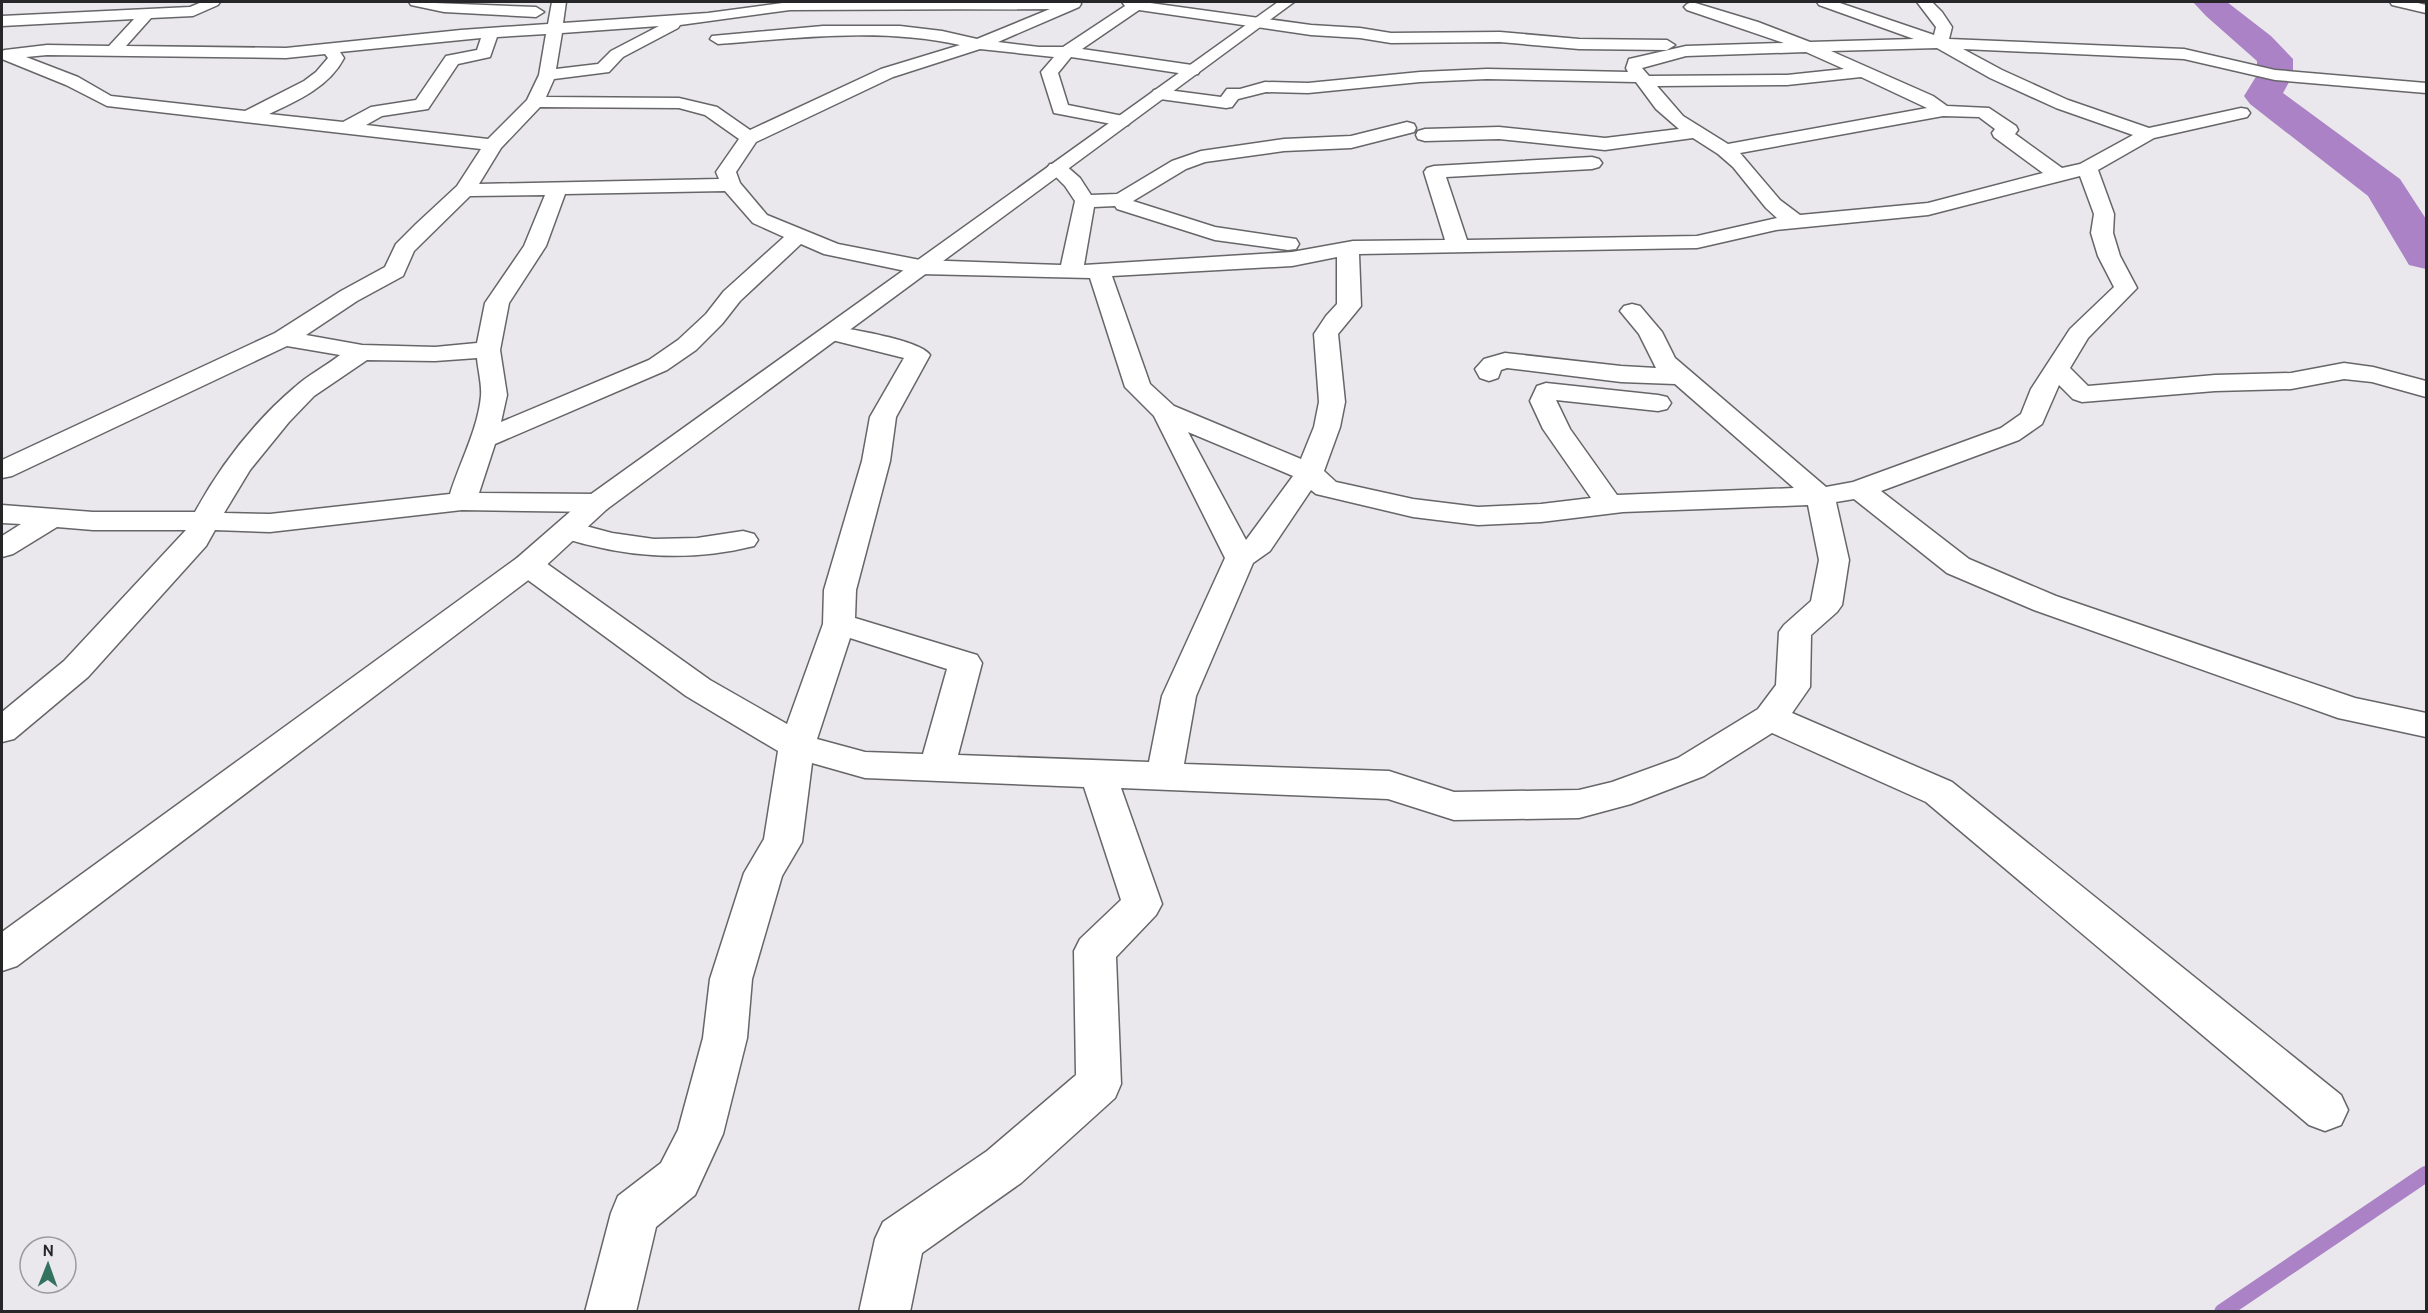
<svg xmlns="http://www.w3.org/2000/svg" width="2428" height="1313" font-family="Cabin,sans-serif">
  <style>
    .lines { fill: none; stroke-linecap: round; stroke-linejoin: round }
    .stream { stroke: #aa82c5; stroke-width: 16 }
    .river { fill: #aa82c5; fill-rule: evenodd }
    .minor-casing { stroke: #666568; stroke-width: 3 }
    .tertiary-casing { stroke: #666568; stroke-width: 3 }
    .minor { fill: #fff; fill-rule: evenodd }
    .tertiary { fill: #fff; fill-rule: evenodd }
  </style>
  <rect width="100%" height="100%" fill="#eae8ec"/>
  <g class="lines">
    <path class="stream" d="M2222,1312L2426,1174"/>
    <path class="river" d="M2193,2H2227L2271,36L2293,59V75L2283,93L2400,179L2426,219V269L2409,265L2368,196L2250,104L2244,96L2257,75V61L2206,16Z"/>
    <defs>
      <g id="minor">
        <path d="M202,2H220L218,5L193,16L151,18L126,46L286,48L461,30L548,24L552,2H566L563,23L708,13L790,2H1080L1081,4L1079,7L998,42L1039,47H1063L1125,6L1122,2H1143L1311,25L1360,28L1391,33L1500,32L1579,39L1667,40L1675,45L1667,50L1579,49L1500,42L1391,43L1360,38L1311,35L1139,10L1082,49L1192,65L1198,66L1200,70L1198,74L1192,75L1071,57L1058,73L1068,105L1128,117L1131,121L1128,125L1122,126L1054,113L1041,72L1054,57L980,49L893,77L756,142L736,172L740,183L767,215L838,244L920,260L1061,265L1075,201L1065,186L1047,168L1050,164H1064L1080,178L1091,195L1117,194L1172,161L1201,151L1284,139L1351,136L1407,122L1414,124L1416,128L1414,132L1351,148L1284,151L1205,162L1186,169L1133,201L1215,227L1296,239L1299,244L1296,249L1288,250L1215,240L1117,209L1115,206L1094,207L1084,265L1292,252L1353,241L1445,240L1424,172L1427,168L1434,166L1592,157L1599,159L1602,163L1599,167L1592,169L1446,177L1467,240L1697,236L1777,218L1766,208L1733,167L1718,154L1693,138L1605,150L1499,139L1425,141L1418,139L1416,135L1418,131L1425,129L1499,127L1605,138L1679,129L1656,109L1636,82L1487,79L1420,82L1308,93L1266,92L1238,99L1232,107L1226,108L1160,99L1154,98L1151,94L1154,90L1160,89L1221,97L1227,89H1240L1265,82L1308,83L1420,72L1487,69L1628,72L1626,68L1629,59L1686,46L1784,43L1687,10L1684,7L1687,4L1692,2L1758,22L1810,42L1914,39L1819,5L1817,2H1837L1934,35L1936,27L1917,2H1932L1942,12L1952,27L1949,39L2184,49L2275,70L2426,83V93L2275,80L2184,59L1963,49L2002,70L2068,100L2149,128L2241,108L2247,109L2250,113L2247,117L2154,138L2098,170L2114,214L2113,233L2120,256L2137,288L2088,338L2070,368L2088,386L2215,375L2291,373L2344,363L2373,367L2426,381V397L2372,382L2344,379L2291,389L2215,391L2082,402L2073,399L2059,385L2042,424L2019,440L1881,491L1969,559L2056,596L2355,698L2426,713V737L2338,718L2034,610L1947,573L1854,499L1836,502L1849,560L1842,605L1837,612L1811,635L1810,687L1792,713L1952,782L2341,1095L2348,1110L2341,1125L2325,1131L2309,1125L1926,802L1772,733L1704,776L1631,804L1579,818L1454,820L1388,799L1121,788L1162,904L1156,915L1116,957L1121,1084L1115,1098L1021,1183L922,1253L910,1312H859L875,1239L883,1222L987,1151L1076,1075L1074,951L1080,939L1121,900L1084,787L865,778L812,763L802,842L782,876L752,979L747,1038L723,1134L695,1195L656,1227L636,1312H585L611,1213L618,1196L661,1163L678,1130L703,1038L710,979L744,873L764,839L778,751L686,696L517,572L513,565L517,558L528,556L539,558L710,680L787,724L823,624L824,590L862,461L870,417L904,358L824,338L821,333L824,328L833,326C853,330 920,340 930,355L896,417L890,461L856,590L855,618L977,655L982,663L958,755L1149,762L1162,696L1225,558L1154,416L1125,387L1090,278L920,274L824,254L801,244L740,301L722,324L696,350L667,370L495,444L479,493L597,494L607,497L611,503L607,509L597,512L462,510L270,532L215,530L206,546L88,677L14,739L2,742V712L64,661L186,530H93L57,527L13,554L2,557V536L21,524L2,523V505L93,512H195C220,466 255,421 295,387C308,375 326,366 340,355L287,346L12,476L2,478V460L275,333L341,291L385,267L396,244L416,224L457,186L481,149L107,106L66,85L2,59V51L5,50L47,45L109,46L134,19L2,26V16L190,7ZM1050,9L977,39L942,31L900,26H823L712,36L710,39L718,44C798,38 881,27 960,45L881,69L750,130L717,107L679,98L546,97L554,79L609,72L623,57L678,28L680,25L790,10ZM659,26L611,51L598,64L556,69L562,33ZM546,34L539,75L527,100L488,139L366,125L382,116L428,109L458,64L490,57L497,37ZM481,38L477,50L446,56L416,100L371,107L343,122L269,114C297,101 329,87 344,58L340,52ZM1937,48L1990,78L2056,108L2133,135L2080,164L2062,168L2015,134L2018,130L2016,126L1989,108L1947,106L1933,96L1831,51ZM1806,52L1844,69L1787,75L1649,76L1642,68L1686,56ZM325,54L328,58L316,72L304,81L245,111L111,96L78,77L26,57L47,55L286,58ZM1861,77L1927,108L1728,144L1683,116L1657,86L1787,85ZM540,107L679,108L705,115L739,139L716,172L719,179L479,184L501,148ZM1943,116L1979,117L1995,129L1992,133L1994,137L2043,173L1928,203L1800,215L1780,200L1740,153ZM2080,176L2094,214L2091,233L2098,256L2114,287L2070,329L2031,389L2021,414L2001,428L1853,482L1826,487L1675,358L1662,332L1640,306L1632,304L1624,306L1620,311L1639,334L1656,368L1621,366L1505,353L1484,359L1475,369L1480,378L1489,381L1498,378L1501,370L1507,368L1621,382L1675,384L1794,488L1617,495L1570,429L1556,400L1658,411L1667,409L1671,403L1667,397L1658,395L1546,383L1537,386L1530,401L1543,429L1591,498L1541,504L1478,507L1413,499L1336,482L1324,471L1340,427L1345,402L1338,334L1361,306L1359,254L1697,248L1776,230L1928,215ZM725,191L753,223L784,237L724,291L706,314L678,340L649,360L501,422L507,395L500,350L509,303L546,246L565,194ZM545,195L524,246L485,303L477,343L435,347L362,345L306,335L357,301L403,276L414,251L470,196ZM1337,257V304L1326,316L1314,334L1319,402L1314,427L1301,459L1174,406L1150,384L1112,276L1292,266ZM477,358C478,370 482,384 481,396C478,429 460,462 450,494L270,514L224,513L250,470L289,422L314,396L367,360L435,361ZM1188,432L1293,476L1246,540ZM1311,490L1316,494L1413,517L1478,525L1541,522L1623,512L1808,505L1819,560L1811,601L1784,625L1779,632L1776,685L1758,709L1678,758L1612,782L1579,790L1454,792L1389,771L1184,764L1196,696L1253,563L1270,551ZM850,638L947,669L923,754L865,752L817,739Z"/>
        <path d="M409,2L536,7L544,12L536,17L444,12L411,5Z"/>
        <path d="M2390,2H2414L2426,5V13L2392,5Z"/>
        <path d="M567,521L612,533L654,539L697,538L743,531L754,534L758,540L754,546C686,563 622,557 557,536L552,530L557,524Z"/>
      </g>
      <path id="tertiary" d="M1278,2H1294L607,509L539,572L17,966L2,971V932L517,558L587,497Z"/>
    </defs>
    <use href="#minor" class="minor-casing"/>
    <use href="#tertiary" class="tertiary-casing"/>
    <use href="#minor" class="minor"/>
    <use href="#tertiary" class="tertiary"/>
  </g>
  <rect width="2428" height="1313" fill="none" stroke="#262527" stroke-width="6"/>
  <g transform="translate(48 1265) rotate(1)"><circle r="28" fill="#eae8ec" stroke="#9c9a9d" stroke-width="1.5"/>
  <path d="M0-4.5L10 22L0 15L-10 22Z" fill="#34725f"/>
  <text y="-9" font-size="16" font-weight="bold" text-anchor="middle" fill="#262527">N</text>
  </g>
</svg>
